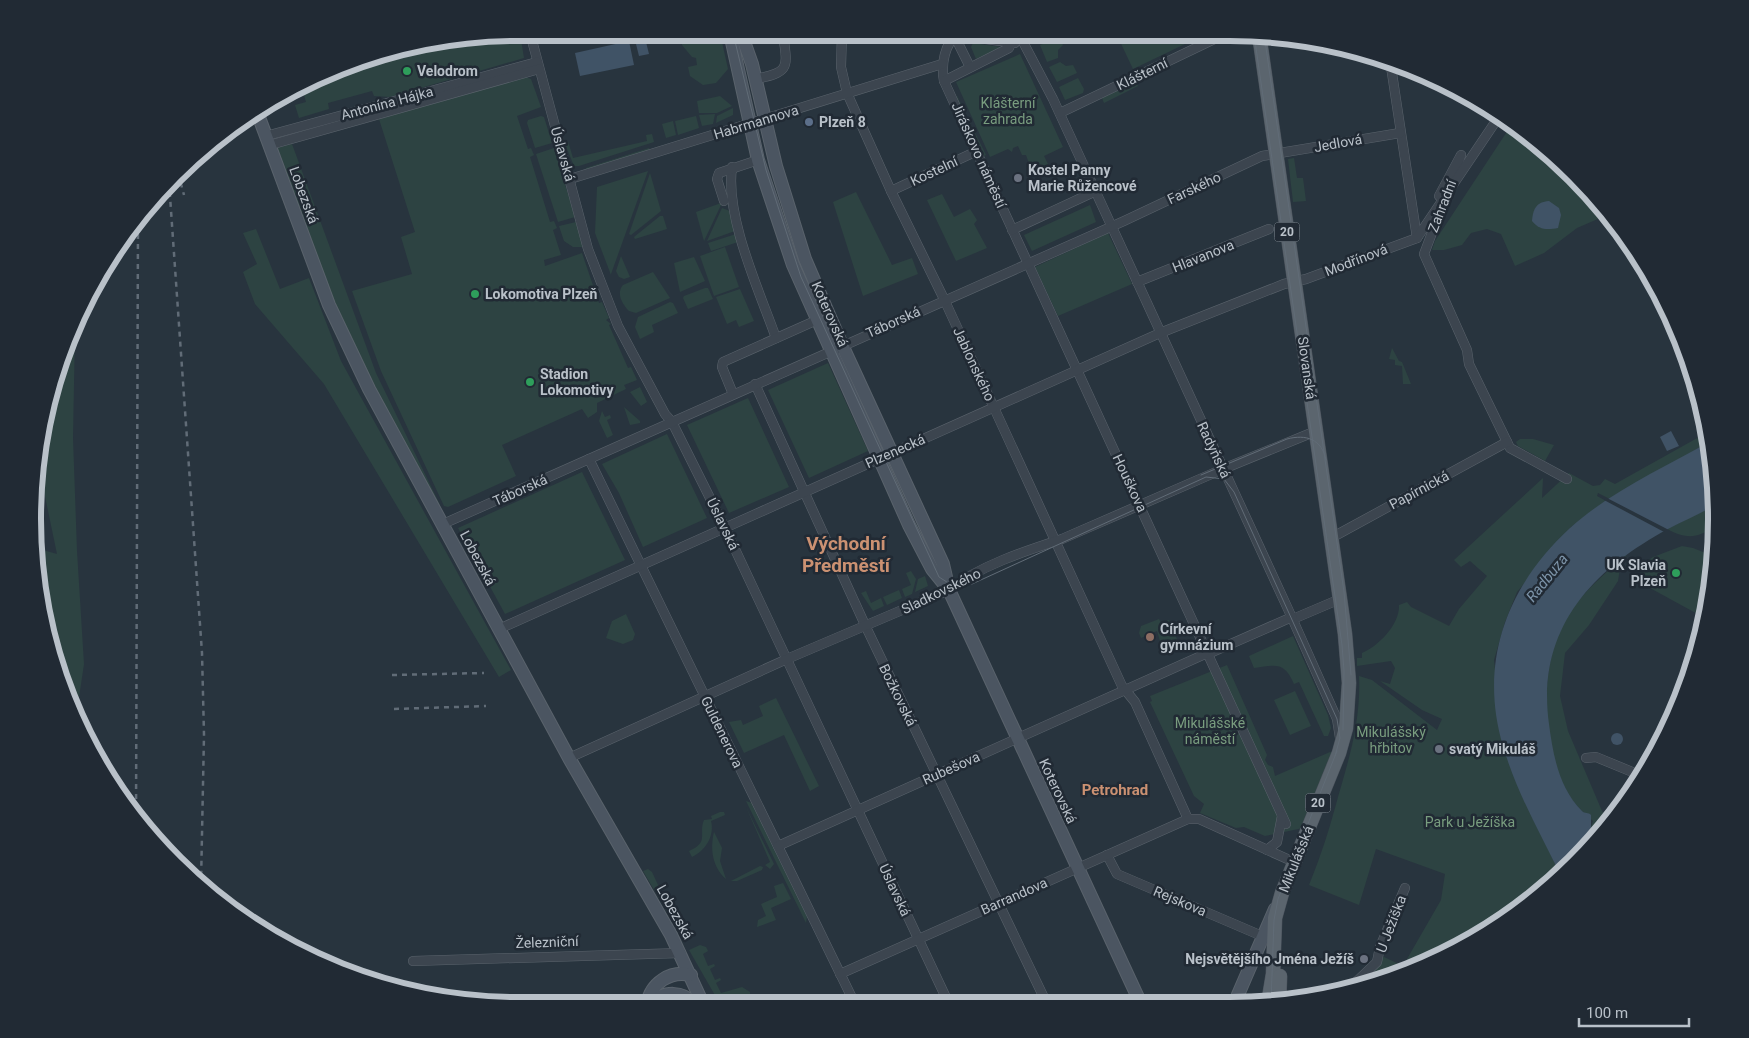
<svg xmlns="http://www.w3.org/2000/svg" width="1749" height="1038" font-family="Roboto,sans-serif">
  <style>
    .green { fill: #2d4342 }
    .water { fill: #405366 }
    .pier { fill: #28343e }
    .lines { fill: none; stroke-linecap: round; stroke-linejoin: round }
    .street-casing { stroke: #5a636c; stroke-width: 10 }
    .secondary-casing { stroke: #5a636c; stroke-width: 14 }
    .primary-casing { stroke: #49515b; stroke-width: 15 }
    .street { stroke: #3c454f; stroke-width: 9 }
    .secondary { stroke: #4b5561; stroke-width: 12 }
    .primary { stroke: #5b656e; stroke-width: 14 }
    .tram { stroke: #616c77; stroke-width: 1 }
    .rail { stroke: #616c77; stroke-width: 2.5; stroke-dasharray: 5 5; stroke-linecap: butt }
    .leisure-dot { fill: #2e9e5b; stroke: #212a34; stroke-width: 2 }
    .service-dot { fill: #5c6f8a; stroke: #212a34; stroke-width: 2 }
    .worship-dot { fill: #6b7280; stroke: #212a34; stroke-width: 2 }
    .education-dot { fill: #8d6e63; stroke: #212a34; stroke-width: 2 }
    .labels { text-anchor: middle; stroke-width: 5; stroke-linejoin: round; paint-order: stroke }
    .shield { fill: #212a34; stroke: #8b949c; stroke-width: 1 }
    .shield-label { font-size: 12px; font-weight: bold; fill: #b9c1c9 }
    .poi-label { font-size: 14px; font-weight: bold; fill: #b9c1c9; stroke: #212a34; text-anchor: start }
    .street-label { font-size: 14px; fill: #b9c1c9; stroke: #212a34 }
    .park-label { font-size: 14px; fill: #799d7f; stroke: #212a34 }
    .water-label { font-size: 15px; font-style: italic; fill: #7d94a9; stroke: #212a34 }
    .neighbourhood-label { font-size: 15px; font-weight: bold; fill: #cb9172; stroke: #212a34 }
    .district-label { font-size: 19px; font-weight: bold; fill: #cb9172; stroke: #212a34 }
    .rim { fill: none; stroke: #b9c1c9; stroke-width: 6 }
  </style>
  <rect width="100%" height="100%" fill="#28343e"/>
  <g class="green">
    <path d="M520,33L524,58L390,97L374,96L372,91L328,103L329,109L299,118L295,105L306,102L301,84L363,58Z"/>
    <path d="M680,33H720L728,69L716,83L703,85L690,76L688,67L697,65L696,58L692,57L682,45Z"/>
    <path d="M1039,33H1057L1038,42L1035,37Z"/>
    <path d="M1116,33H1208L1133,69Z"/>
    <path d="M1060,37L1063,45L1058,50V58L1047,62L1040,45Z"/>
    <path d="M973,43L1001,47L976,59L971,47Z"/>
    <path d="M1020,54L1063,147L1044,156L1048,164L1032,172L1026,155H1022L1018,146L1013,148L1012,152L1008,149L990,157L956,82Z"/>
    <path d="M1060,62L1066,66L1073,65L1077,73L1057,82L1049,67Z"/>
    <path d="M526,77L531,79L541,107L517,116L528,149L531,148L534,155L530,157L550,222L554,221L557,228L553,230L561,255L544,260L545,266L582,253L599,303L602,302L609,318L606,320L611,324L609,325L628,368L631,367L637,380L624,385L626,389L597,403V412L588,418L582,409L502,445L516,476L448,507L444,506L381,371L352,291L412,274L401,237L415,232L379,119Z"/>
    <path d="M1078,78L1084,89L1083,93L1065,100L1059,87Z"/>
    <path d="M1136,82L1138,86L1104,103L1102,98Z"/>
    <path d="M720,96L732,106L717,113H699L697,101Z"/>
    <path d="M957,96L986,155L982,157L955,98Z"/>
    <path d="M733,108V115L716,123L717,116Z"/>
    <path d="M715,114L713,124L702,126L699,115Z"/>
    <path d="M541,116L544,117L552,143L535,148L527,123L528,120Z"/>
    <path d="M696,116L699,128L678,135L675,121Z"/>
    <path d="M673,121L676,135L666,138L662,124Z"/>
    <path d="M1512,124L1574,175L1607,215L1577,228L1544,253L1515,266L1501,234L1487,229L1471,233L1462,245L1444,250H1432L1435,241Z"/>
    <path d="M652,134L654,142L579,166H574L565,144L568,141L573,158L647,141L646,135Z"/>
    <path d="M292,144L376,373L441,507L354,360L276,151L277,148Z"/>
    <path d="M554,148L575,217L558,222L536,154Z"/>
    <path d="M649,148L651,152L584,171L586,168Z"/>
    <path d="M1294,158L1297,178H1303L1306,201L1293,202L1288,159Z"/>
    <path d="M648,171L611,274V275L595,233L597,187Z"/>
    <path d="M650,173L661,211L631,235L629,234Z"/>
    <path d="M856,192L892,265L912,258L918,274L863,296L833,202Z"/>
    <path d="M942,194L954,217L970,209L977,220L974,224L987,248L956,261L927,200Z"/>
    <path d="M721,203V205L704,241L696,212Z"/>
    <path d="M1090,205L1096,222L1032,251L1024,235Z"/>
    <path d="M722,208L730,211L735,231L707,241Z"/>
    <path d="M660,216H663L667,229L635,239L634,237Z"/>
    <path d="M576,222L584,247H573L564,241L559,226Z"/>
    <path d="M256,229L280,289L309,278L341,361L511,670L499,677L324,384L255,304L243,272L257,264L243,233Z"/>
    <path d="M1108,233L1132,284L1058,316L1035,267Z"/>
    <path d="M736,234L738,242L711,251L708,243Z"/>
    <path d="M725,247L739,287L714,296L700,256Z"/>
    <path d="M621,256L630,277L624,279L619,277L616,271Z"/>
    <path d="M694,257L705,281L680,292L674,263Z"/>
    <path d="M653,272L670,298L636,313L629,311C622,304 616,293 623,285Z"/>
    <path d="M705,288H708L713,299L688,309L683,298L684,296Z"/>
    <path d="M740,289L754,321L739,327L736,320L727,324L716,297Z"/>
    <path d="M670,302L673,303L678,313L652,325L654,332L640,339L635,327L638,317Z"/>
    <path d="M75,330L73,438L77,551L84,664L77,711L58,676L42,614L37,566L43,550L57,554L41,477L44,423L58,363Z"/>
    <path d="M1392,348L1399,361L1402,362L1411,384H1403L1402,366L1395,365V360L1389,359Z"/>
    <path d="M828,363L868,451L809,478L768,390Z"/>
    <path d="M640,387L647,402L641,406L630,392Z"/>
    <path d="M748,398L789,487L729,513L687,425Z"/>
    <path d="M624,407L640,421V423L630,425Z"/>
    <path d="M602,411L605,417L610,415L611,418L607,420L613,435L607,438L599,421Z"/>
    <path d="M1708,432L1709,442L1610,499L1598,493L1597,496L1606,501L1571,527L1517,592L1505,622L1494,660L1503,746L1519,787L1560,874L1551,885L1473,940L1351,990L1365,980L1382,956L1403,966L1441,900L1445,874L1376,849L1359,905L1309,885C1321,856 1330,827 1338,797C1350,756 1361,719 1359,676L1372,680L1437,730L1442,719L1422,710L1380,681L1390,684L1395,668L1391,661L1357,666V658H1362V653C1379,646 1400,624 1399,605L1407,602L1411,607L1449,626L1459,609L1487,576L1470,561L1461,567L1454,560L1543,478L1542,498L1569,473L1593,486L1600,485L1605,479L1615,484Z"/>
    <path d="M667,434L707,518L643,547L619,493L602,464Z"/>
    <path d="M1520,439H1533L1554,445L1545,461L1518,446L1516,442Z"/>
    <path d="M582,472L625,560L505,614L458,528Z"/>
    <path d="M1715,505L1716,526C1697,538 1688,540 1667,529Z"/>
    <path d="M1682,546L1693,548L1713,556L1707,614L1703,617L1639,582L1641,565L1653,557Z"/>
    <path d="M1627,554L1620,568L1618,581L1589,625L1565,653L1560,696L1568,731L1602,811L1608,819L1595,834L1591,827L1593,821C1582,812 1567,797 1562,783C1541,732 1539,661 1569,614C1584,590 1606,573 1627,554Z"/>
    <path d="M911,571L916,579L912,594L905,597L902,589L911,585L906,573Z"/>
    <path d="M925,576L928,586L915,592L918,579Z"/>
    <path d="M899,590L902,598L887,605L883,597Z"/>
    <path d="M866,591L871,603L881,598L884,606L873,611L861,593Z"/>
    <path d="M626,614L635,634L633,640L623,644L606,638L612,621Z"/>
    <path d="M1159,619L1161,623L1169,620L1179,644L1174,646L1172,643L1166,645L1167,649L1163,651L1157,631L1141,638L1139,633L1141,626Z"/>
    <path d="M1293,636L1328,715L1331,728L1328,736H1324L1299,682L1294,684C1284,661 1276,665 1254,668L1249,656Z"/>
    <path d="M1227,665L1267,755L1265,760L1268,765L1273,767L1275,776L1330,752L1333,753L1303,828L1265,836L1244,827L1236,828L1200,813L1204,804L1194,796L1150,702L1152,701L1150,696Z"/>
    <path d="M1295,691L1311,726L1290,735L1274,700Z"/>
    <path d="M776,698L819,786L810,791L784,735L744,753L729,722L741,720L743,725L763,716L759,706Z"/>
    <path d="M746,801L752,803L754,808L807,916L806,923Z"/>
    <path d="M746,807L774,864L770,869L765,865L770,862Z"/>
    <path d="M720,812H724L725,815L711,821C715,836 705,851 692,857L689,851C710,842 698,834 704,820L712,819L711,816Z"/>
    <path d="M714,832L722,848L720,861L726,879C712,867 710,848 714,832Z"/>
    <path d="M760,866L763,867L762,870L737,881H731Z"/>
    <path d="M648,869L652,872L683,939L643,871Z"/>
    <path d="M783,883L791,899L771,908L776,920L757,927L758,920L766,916L761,904L777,897L774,886Z"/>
    <path d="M700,945L706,947L708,951L703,954L708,966L714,964L715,966L710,969L715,980L720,978L721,980L716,983L721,993L742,987L750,992V998L733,1004H720L689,950Z"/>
  </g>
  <g class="water">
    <path d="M645,38L649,54L639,56L635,40Z"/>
    <path d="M629,41L634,65L580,76L575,53Z"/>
    <path d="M1549,201L1559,208L1561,215L1558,228C1547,230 1539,230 1532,221C1533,209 1536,202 1549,201Z"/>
    <path d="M1671,431L1679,446L1667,451L1660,437Z"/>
    <path d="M1709,442L1715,505C1700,514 1683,521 1668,529C1590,571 1536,631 1549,724C1553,755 1559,788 1582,811C1585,814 1588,812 1591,815V827L1595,834L1560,874C1540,833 1516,791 1503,746C1478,662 1507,586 1570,528C1610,492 1663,468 1709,442Z"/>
    <circle cx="1617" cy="739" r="6"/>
  </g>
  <path class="pier" d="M1607,498L1667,529L1670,531L1666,533L1604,500Z"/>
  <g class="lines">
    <defs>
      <g id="street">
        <path d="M530,33L588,249L618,326L665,414L672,422L725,528L949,1004"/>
        <path d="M842,33L841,67L847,93L891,191L944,299L1122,686L1135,702L1188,819"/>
        <path d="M953,33L970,67"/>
        <path d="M959,33C944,43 941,65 944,81L1286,824"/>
        <path d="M1015,33L1022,40L1053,99L1288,609L1337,719L1340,738"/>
        <path d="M956,35L1015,43"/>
        <path d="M1390,60L1417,238L1418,236"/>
        <path d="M755,79C792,72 787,67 783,33"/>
        <path d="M944,81L1009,48L1011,43"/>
        <path d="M1060,113L1225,34"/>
        <path d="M266,136L537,62"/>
        <path d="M270,145L539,69"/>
        <path d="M732,167C725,217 759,290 776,338"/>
        <path d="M570,179L942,64"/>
        <path d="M891,191L977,151"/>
        <path d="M1439,196L1461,155L1452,180"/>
        <path d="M724,201L717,179L719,173L758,160"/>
        <path d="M1441,209L1424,254L1467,350L1469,364L1510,448L1567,479"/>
        <path d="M1012,230L1096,191"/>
        <path d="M1137,282L1269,229"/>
        <path d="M755,384L866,627L1047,1004"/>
        <path d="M733,394L722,367L723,362L817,320"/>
        <path d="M589,459L855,1004"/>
        <path d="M443,524L1124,221L1262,156L1400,133"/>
        <path d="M1331,538L1507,442"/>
        <path d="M1293,619L1340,599"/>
        <path d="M499,629L1160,333L1284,284L1306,279L1417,238L1500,115"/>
        <path d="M1208,654L1292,617"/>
        <path d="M569,758L787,659L949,590C979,566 1025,551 1062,539L1223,469L1316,431"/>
        <path d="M1586,758L1596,757L1642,776"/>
        <path d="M778,846L1203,655L1206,649"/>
        <path d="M1267,850L1277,842L1282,816"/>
        <path d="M1107,855L1117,874L1262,936"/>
        <path d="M413,961L681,953"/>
        <path d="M840,974L1188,819H1199L1294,862"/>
        <path d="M1338,992L1357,981L1377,962L1380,947L1405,888"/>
      </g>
      <g id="secondary">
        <path d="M730,33L758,160L793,265L909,525L932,569L949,590"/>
        <path d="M741,33L752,64L776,166L805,259L842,345L943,564L949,590L1141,1004"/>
        <path d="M257,112L329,305L369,389L569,758L671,935L703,1004"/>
        <path d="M647,1004C651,983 670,970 691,975"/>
        <path d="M653,1004C663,990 683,991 694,1004"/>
        <path d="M1234,1004L1275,909"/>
      </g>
      <g id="primary">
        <path d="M1259,34L1345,634L1349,683L1346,728L1339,753L1282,893L1275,918L1273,974L1268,1004"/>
        <path d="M1279,1002L1280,976"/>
      </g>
    </defs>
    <use href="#street" class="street-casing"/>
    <use href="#secondary" class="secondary-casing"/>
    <use href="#primary" class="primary-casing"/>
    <use href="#street" class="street"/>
    <use href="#secondary" class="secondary"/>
    <use href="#primary" class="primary"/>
    <g class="tram">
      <path d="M733,33L766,170L801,277L939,577L953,586L972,584L1206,477L1224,479L1234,492L1337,719L1340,738L1335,756"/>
      <path d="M1254,34L1342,645L1344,671L1343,730"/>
      <path d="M1264,34L1344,592L1351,675"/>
      <path d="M1201,475L1287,439C1306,434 1322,439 1326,460"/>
      <path d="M1271,1003L1274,920L1278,899L1337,751"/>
    </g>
    <g class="rail">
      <path d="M178,173L184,195"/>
      <path d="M169,182L202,653L204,735L201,884"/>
      <path d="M392,675L484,673"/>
      <path d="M394,709L486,706"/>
      <path d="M136,819L138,220"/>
    </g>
  </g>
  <g class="leisure-dot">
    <circle cx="407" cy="71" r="5"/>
    <circle cx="475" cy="294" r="5"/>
    <circle cx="530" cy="382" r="5"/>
    <circle cx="1676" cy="573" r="5"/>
  </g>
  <circle class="service-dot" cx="809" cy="122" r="5"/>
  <g class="worship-dot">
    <circle cx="1018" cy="178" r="5"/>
    <circle cx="1439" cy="749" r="5"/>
    <circle cx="1364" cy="959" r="5"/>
  </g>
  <circle class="education-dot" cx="1150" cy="637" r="5"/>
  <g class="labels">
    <g class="shield">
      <rect x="1274.5" y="222.5" width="25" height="19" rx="4"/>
      <rect x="1305.5" y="793.5" width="25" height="19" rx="4"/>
    </g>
    <g class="shield-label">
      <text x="1287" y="236">20</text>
      <text x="1318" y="807">20</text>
    </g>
    <g class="poi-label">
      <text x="417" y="76">Velodrom</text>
      <text x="819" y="127">Plzeň 8</text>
      <text x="1028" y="175">Kostel Panny<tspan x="1028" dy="16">Marie Růžencové</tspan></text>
      <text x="485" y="299">Lokomotiva Plzeň</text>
      <text x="540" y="379">Stadion<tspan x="540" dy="16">Lokomotivy</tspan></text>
      <text x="1666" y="570" text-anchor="end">UK Slavia<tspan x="1666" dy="16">Plzeň</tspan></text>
      <text x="1160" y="634">Církevní<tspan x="1160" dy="16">gymnázium</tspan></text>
      <text x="1449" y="754">svatý Mikuláš</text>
      <text x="1354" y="964" text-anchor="end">Nejsvětějšího Jména Ježíš</text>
    </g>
    <g class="street-label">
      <text transform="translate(1142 74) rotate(-26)" y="5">Klášterní</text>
      <text transform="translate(387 103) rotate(-15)" y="5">Antonína Hájka</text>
      <text transform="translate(756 122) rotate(-17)" y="5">Habrmannova</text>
      <text transform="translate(1338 143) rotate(-10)" y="5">Jedlová</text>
      <text transform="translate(563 154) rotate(74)" y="5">Úslavská</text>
      <text transform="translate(979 155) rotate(66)" y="5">Jiráskovo náměstí</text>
      <text transform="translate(934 171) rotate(-25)" y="5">Kostelní</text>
      <text transform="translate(1194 188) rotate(-25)" y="5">Farského</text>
      <text transform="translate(304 195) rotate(70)" y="5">Lobezská</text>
      <text transform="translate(1442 206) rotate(-69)" y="5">Zahradní</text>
      <text transform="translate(1203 256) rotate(-22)" y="5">Hlavanova</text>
      <text transform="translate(1356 260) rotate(-21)" y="5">Modřínová</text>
      <text transform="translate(830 314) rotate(66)" y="5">Koterovská</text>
      <text transform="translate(893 322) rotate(-24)" y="5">Táborská</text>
      <text transform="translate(974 364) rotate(65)" y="5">Jablonského</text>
      <text transform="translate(1307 368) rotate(82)" y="5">Slovanská</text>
      <text transform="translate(1214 450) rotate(65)" y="5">Radyňská</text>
      <text transform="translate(895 451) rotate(-24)" y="5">Plzenecká</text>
      <text transform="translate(1130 483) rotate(65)" y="5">Houškova</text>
      <text transform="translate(520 490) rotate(-24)" y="5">Táborská</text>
      <text transform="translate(1419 490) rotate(-28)" y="5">Papírnická</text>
      <text transform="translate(723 524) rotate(64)" y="5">Úslavská</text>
      <text transform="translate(478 558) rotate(62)" y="5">Lobezská</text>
      <text transform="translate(941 591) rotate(-26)" y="5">Sladkovského</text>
      <text transform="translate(898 695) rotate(64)" y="5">Božkovská</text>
      <text transform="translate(722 732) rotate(64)" y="5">Guldenerova</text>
      <text transform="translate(951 768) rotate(-24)" y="5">Rubešova</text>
      <text transform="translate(1058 791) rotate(65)" y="5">Koterovská</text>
      <text transform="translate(1296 859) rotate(-68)" y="5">Mikulášská</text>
      <text transform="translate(895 890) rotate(65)" y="5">Úslavská</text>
      <text transform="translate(1014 896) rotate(-24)" y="5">Barrandova</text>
      <text transform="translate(1180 901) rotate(23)" y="5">Rejskova</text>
      <text transform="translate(675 912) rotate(61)" y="5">Lobezská</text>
      <text transform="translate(1391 924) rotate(-69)" y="5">U Ježíška</text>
      <text transform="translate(547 942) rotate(-2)" y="5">Železniční</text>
    </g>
    <g class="park-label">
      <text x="1008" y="108">Klášterní<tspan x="1008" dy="16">zahrada</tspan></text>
      <text x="1210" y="728">Mikulášské<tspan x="1210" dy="16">náměstí</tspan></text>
      <text x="1391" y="737">Mikulášský<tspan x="1391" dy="16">hřbitov</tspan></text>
      <text x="1470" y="827">Park u Ježíška</text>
    </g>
    <g class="water-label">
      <text transform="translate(1547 578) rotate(-51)" y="5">Radbuza</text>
    </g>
    <g class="neighbourhood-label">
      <text x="1115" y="795">Petrohrad</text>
    </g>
    <g class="district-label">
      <text x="846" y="550">Východní<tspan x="846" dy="22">Předměstí</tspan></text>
    </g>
  </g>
  <path d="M0 0H1749V1038H0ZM519 41H1230A478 478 0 0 1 1708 519V519A478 478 0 0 1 1230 997H519A478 478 0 0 1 41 519V519A478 478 0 0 1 519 41Z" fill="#212a34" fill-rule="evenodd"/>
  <path class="rim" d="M519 41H1230A478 478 0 0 1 1708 519V519A478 478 0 0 1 1230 997H519A478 478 0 0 1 41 519V519A478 478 0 0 1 519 41Z"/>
  <path d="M1579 1018v8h110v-8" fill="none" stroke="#b9c1c9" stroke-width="2.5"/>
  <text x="1586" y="1018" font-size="15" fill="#b9c1c9" stroke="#212a34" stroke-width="4" paint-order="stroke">100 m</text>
</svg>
